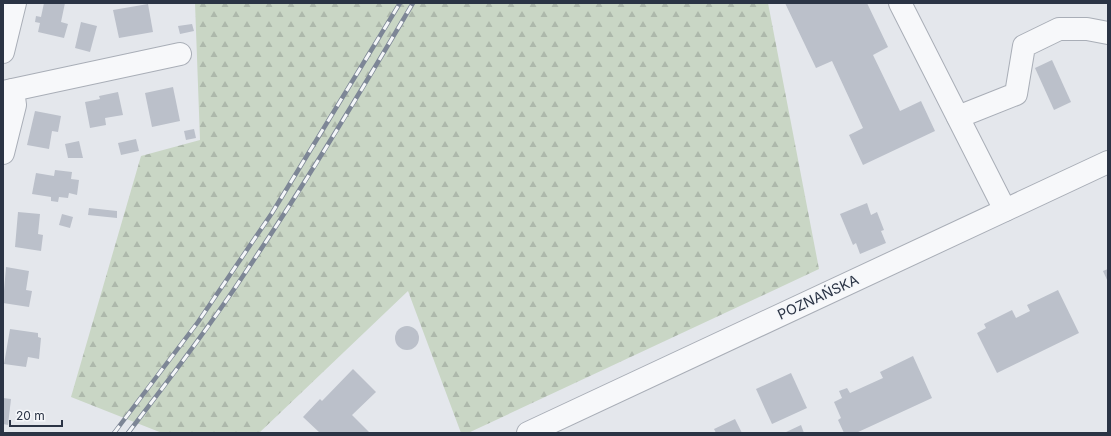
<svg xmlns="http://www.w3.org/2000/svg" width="1111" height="436" font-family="Inter,sans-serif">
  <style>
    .forest { fill: url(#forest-firs) }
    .building { fill: #bbc0ca }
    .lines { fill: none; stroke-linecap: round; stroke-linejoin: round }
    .minor-casing { stroke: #a9aeb7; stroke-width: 24 }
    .minor { stroke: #f7f8fa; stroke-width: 22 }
    .rail-casing { stroke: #7d8696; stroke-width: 4.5 }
    .rail { stroke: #f4f6f9; stroke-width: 3; stroke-dasharray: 9; stroke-linecap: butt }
    .labels { text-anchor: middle; stroke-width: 3; stroke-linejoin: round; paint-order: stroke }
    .street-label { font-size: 14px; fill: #2b3445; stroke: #f4f6f9 }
  </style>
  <defs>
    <pattern id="forest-firs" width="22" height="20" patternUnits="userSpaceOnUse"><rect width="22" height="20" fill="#c9d6c5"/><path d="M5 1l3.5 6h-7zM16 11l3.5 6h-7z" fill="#adb8ab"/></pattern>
  </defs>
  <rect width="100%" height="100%" fill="#e4e7ec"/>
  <path class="forest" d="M195,3H768L819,269L468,433H461L408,291L259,433H162L71,397L141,156L200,140Z"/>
  <g class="building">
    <path d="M44,3H65L61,22L68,24L64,38L38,32L40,23L35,22L36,16L41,17Z"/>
    <path d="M785,3H867L888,47L873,55L900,111L921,101L935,131L863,165L849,135L863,128L832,61L816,68Z"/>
    <path d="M148,4L153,32L119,38L113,10Z"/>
    <path d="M81,22L97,26L90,52L75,48Z"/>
    <path d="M192,24L194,31L180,34L178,26Z"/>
    <path d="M1052,60L1071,102L1054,110L1035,68Z"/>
    <path d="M173,87L180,121L152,127L145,93Z"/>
    <path d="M118,92L123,115L105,118L106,125L90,128L85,102L100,99L99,96Z"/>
    <path d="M35,111L61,116L58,132L52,131L49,149L27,145Z"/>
    <path d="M194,129L196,138L186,140L184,131Z"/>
    <path d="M136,139L139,151L121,155L118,143Z"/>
    <path d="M79,141L83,158H68L65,144Z"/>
    <path d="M55,170L72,172L71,179L79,180L77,195L69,193L68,198L59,197L58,202L51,201V197L32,194L36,173L54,176Z"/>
    <path d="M867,203L871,215L877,212L884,230L881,231L886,243L860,254L856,243L853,245L840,214Z"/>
    <path d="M89,208L117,211V218L88,215Z"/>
    <path d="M18,212L40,214L38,234L43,235L41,251L15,247Z"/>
    <path d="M62,214L73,217L70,228L59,225Z"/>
    <path d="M6,267L29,271L26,290L32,291L29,307L3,303Z"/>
    <path d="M1108,269V282L1103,271Z"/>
    <path d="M1058,290L1079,333L997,373L977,333L986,328L984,324L1012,310L1016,318L1030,311L1027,305Z"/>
    <circle cx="407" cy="338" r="12"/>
    <path d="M10,329L38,333V337L41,338L39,359L28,357L26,367L4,364Z"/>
    <path d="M913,356L932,398L856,433H844L838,420L841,418L834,402L842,398L839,391L847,388L850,393L883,378L880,372Z"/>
    <path d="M353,369L376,392L352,415L370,433H320L303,417L320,399L322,401Z"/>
    <path d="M791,373L807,408L772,424L756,389Z"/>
    <path d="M3,398L11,399L8,425L3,424Z"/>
    <path d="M735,419L742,433H716L714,429Z"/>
    <path d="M801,425L804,433H784Z"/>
  </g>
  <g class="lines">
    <defs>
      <g id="minor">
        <path d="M900,3L1005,210"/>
        <path d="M3,52L15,3"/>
        <path d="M3,92L180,54"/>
        <path d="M958,117L1016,94L1024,46L1059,29H1087L1108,33"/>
        <path d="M3,153L15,105L13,90"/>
        <path d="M528,433L1108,162"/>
      </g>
    </defs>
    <use href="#minor" class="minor-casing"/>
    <use href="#minor" class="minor"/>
    <defs>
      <g id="rail">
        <path d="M114,433L198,322L272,213L400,3"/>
        <path d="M128,433C169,380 210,326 247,270C306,183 360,93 413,3"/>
      </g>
    </defs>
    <use href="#rail" class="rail-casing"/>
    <use href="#rail" class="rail"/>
  </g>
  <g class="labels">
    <g class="street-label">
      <text transform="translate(818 297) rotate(-25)" y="5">POZNAŃSKA</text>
    </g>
  </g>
  <rect width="1111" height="436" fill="none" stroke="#2b3445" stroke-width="8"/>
  <path d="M10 420v6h52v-6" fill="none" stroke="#2b3445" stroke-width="2"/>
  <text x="16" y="420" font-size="12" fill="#2b3445" stroke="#f4f6f9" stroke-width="3" paint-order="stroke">20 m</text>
</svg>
